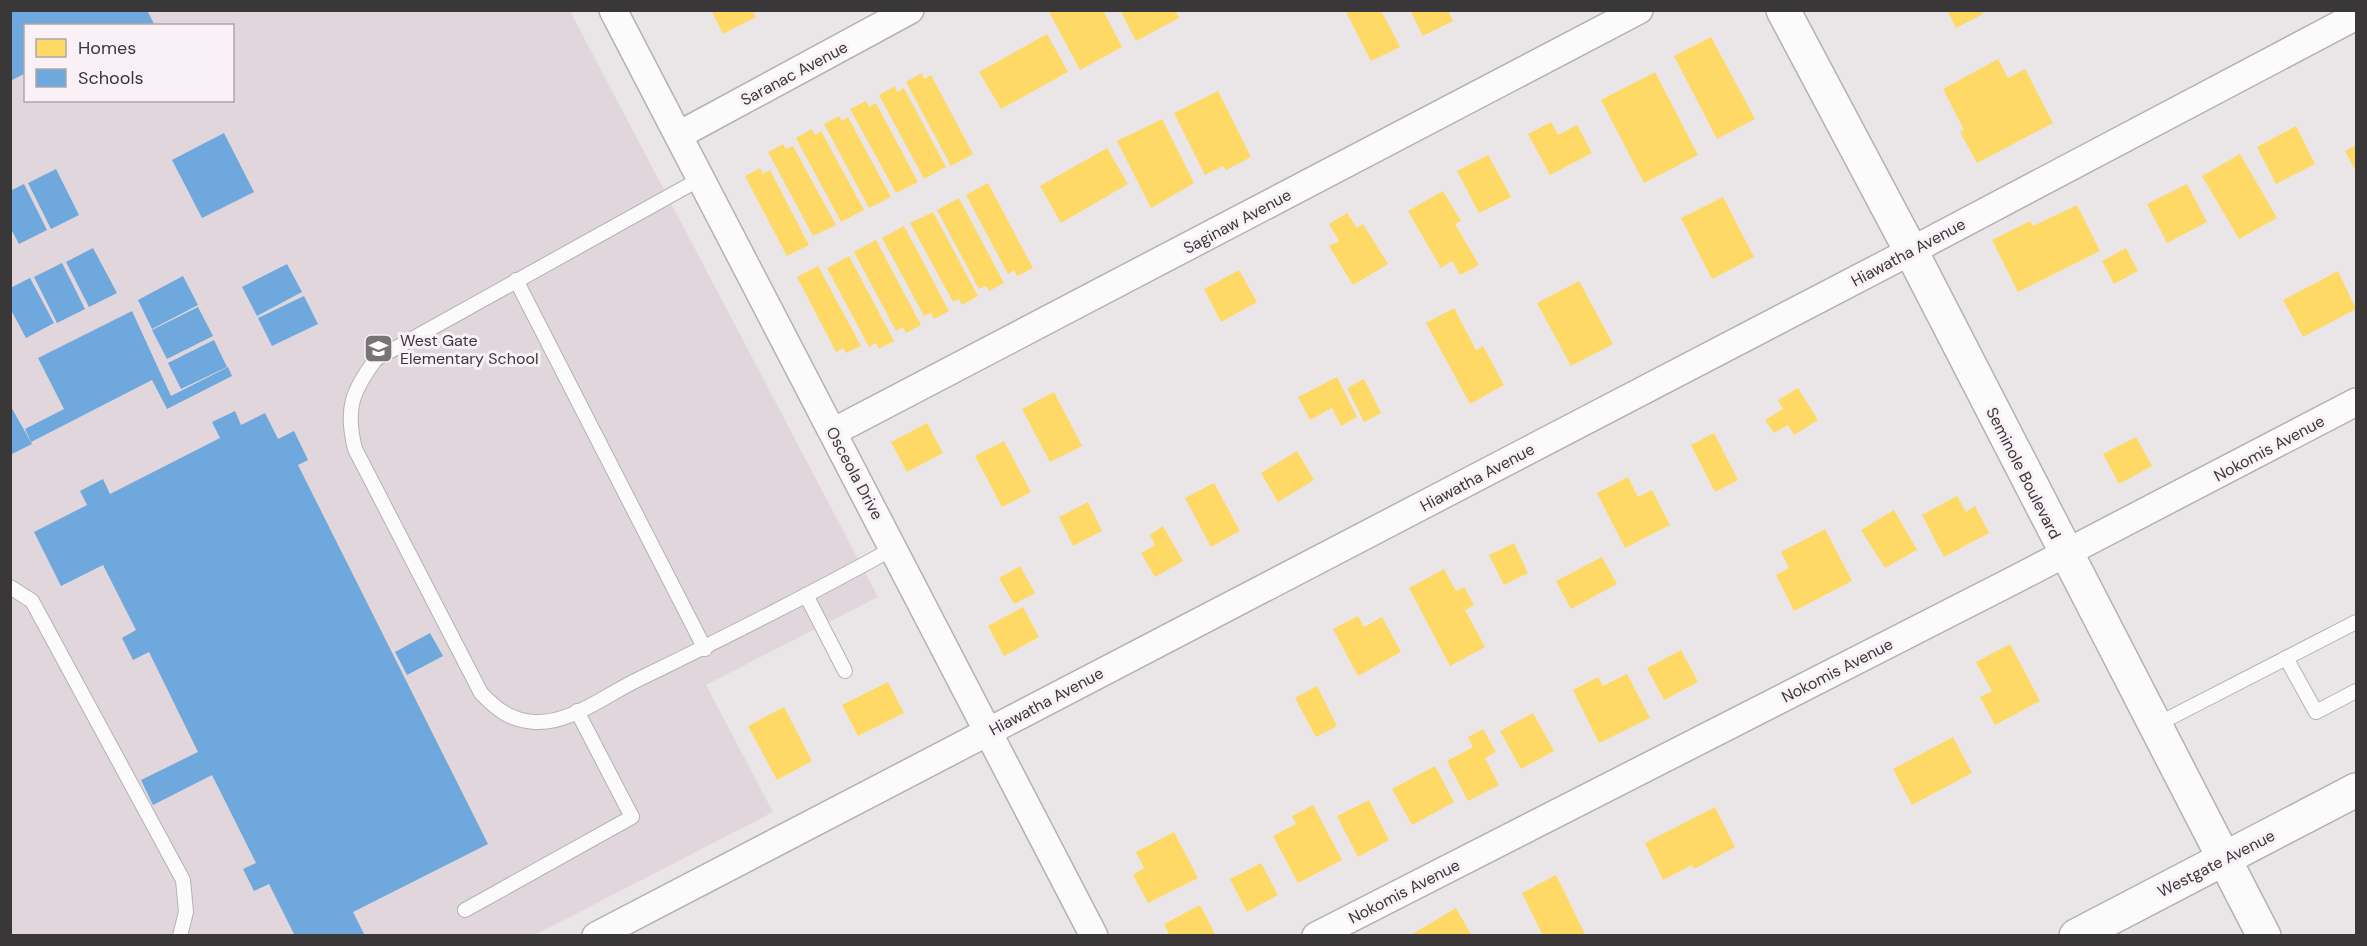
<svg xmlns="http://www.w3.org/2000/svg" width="2367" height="946" font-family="'DM Sans',sans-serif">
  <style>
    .built { fill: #e1d6dc; fill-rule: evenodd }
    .homes { fill: #ffd966 }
    .schools { fill: #6fa8dc }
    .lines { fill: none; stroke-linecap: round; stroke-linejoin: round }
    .lane-casing { stroke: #b4b1b3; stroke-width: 16 }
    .street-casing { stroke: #b4b1b3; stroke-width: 30 }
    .secondary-casing { stroke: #b4b1b3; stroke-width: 36 }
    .lane { stroke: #fcfbfc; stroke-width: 14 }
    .street { stroke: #fcfbfc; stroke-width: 27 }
    .secondary { stroke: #fcfbfc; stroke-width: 33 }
    .labels { text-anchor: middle; stroke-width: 6; stroke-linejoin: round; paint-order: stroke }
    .street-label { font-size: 16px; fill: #3a3739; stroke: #f9f1f6 }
    .poi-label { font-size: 16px; fill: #3a3739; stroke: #f9f1f6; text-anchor: start }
  </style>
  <rect width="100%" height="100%" fill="#eae6e8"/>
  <path class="built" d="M10,11H570L878,597L706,685L773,812L535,935H11ZM26,26H232V100H26Z"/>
  <g class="homes">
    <path d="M711,10H752L756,17L723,34Z"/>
    <path d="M1048,10H1103L1122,47L1080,70Z"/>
    <path d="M1120,10H1175L1179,18L1136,41Z"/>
    <path d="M1350,10H1381L1400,47L1371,61L1346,12Z"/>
    <path d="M1410,10H1448L1453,21L1423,36Z"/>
    <path d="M1947,10H1981L1983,14L1956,28Z"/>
    <path d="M1047,34L1068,72L1001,109L979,72Z"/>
    <path d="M1711,37L1755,119L1717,139L1674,56Z"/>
    <path d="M1998,59L2008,78L2025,69L2053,123L1977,163L1960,132L1964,130L1943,89Z"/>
    <path d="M1655,72L1698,155L1644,183L1601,100Z"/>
    <path d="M922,73L924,79L931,75L973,154L951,166L906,82Z"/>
    <path d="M895,86L897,92L904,88L946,167L924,179L879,95Z"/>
    <path d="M1218,91L1251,157L1226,170L1223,166L1205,175L1174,113Z"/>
    <path d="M866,101L869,107L876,103L918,182L896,193L850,109Z"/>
    <path d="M839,116L842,121L848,117L891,197L869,208L824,124Z"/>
    <path d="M1162,119L1194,183L1151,208L1117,141Z"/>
    <path d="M1551,122L1558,135L1577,125L1592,153L1550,175L1528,134Z"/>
    <path d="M2296,126L2315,164L2276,184L2257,147Z"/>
    <path d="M812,129L815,135L821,131L864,210L841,222L796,138Z"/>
    <path d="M783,144L786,149L793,146L836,225L813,236L768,152Z"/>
    <path d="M2356,145V172L2345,151Z"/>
    <path d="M1107,148L1128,184L1061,223L1040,186Z"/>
    <path d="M2240,154L2277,218L2239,239L2202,176Z"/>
    <path d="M1488,155L1511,197L1479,213L1457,171Z"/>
    <path d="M760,168L763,174L770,170L809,245L787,256L745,176Z"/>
    <path d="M988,183L1033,268L1017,276L1014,270L1008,274L966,195Z"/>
    <path d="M2187,184L2207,222L2167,243L2147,204Z"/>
    <path d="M1443,191L1461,221L1455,224L1479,265L1460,275L1452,261L1441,268L1408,211Z"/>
    <path d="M1723,197L1754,257L1712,279L1681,218Z"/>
    <path d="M959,198L1004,283L989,291L986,286L979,289L937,210Z"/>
    <path d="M2077,205L2100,251L2018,292L1992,240L2030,221L2033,226Z"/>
    <path d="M933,212L978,296L962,305L959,299L953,302L910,223Z"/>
    <path d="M1347,213L1357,228L1363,224L1388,264L1353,285L1329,246L1339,241L1329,224Z"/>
    <path d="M904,226L949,311L934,319L931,313L924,316L882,238Z"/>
    <path d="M876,240L921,325L906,333L903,327L896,331L854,252Z"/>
    <path d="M2126,248L2138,271L2114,284L2102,261Z"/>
    <path d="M849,256L894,341L879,349L876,343L869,347L827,268Z"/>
    <path d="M818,266L861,346L846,353L843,348L836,352L797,277Z"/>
    <path d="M1239,270L1257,302L1221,322L1204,289Z"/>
    <path d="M2338,271L2356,309L2303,337L2283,300Z"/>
    <path d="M1579,281L1613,344L1571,366L1537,303Z"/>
    <path d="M1454,308L1476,350L1483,346L1504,385L1470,404L1426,323Z"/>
    <path d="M1337,377L1357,417L1341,426L1332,408L1310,420L1298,397Z"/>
    <path d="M1364,379L1381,413L1364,422L1347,388Z"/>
    <path d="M1798,388L1818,420L1794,435L1788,425L1774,433L1765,420L1783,409L1778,400Z"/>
    <path d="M1054,392L1082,446L1050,462L1022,409Z"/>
    <path d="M927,423L943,453L907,472L891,442Z"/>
    <path d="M1714,433L1738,480L1715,492L1691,445Z"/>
    <path d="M2136,437L2152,466L2119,484L2103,454Z"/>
    <path d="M1004,441L1031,492L1002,507L975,456Z"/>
    <path d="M1297,451L1314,480L1278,502L1261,473Z"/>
    <path d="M1628,477L1638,497L1652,490L1670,525L1625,548L1597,493Z"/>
    <path d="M1214,483L1240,531L1211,547L1185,498Z"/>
    <path d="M1957,496L1966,512L1975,506L1989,533L1944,557L1922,515Z"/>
    <path d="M1088,502L1102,531L1073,546L1059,517Z"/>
    <path d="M1894,510L1917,550L1885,568L1861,530Z"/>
    <path d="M1163,526L1183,561L1155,577L1141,553L1155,545L1150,535Z"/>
    <path d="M1825,529L1852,581L1794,611L1776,575L1789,568L1781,552Z"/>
    <path d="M1514,543L1528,573L1504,585L1489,555Z"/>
    <path d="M1602,557L1617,584L1571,609L1556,581Z"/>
    <path d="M1020,566L1035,593L1014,604L999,578Z"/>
    <path d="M1444,569L1456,591L1464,587L1474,605L1465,610L1485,647L1450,666L1409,588Z"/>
    <path d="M1023,607L1039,637L1004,656L988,626Z"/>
    <path d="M1358,616L1364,627L1382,617L1401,652L1358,676L1333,629Z"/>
    <path d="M2010,644L2040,701L1995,725L1980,697L1992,691L1976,662Z"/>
    <path d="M1681,650L1698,682L1664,700L1647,668Z"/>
    <path d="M1627,674L1650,718L1599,743L1573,690L1598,677L1603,686Z"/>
    <path d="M888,682L904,713L858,736L842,705Z"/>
    <path d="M1317,686L1337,726L1316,737L1295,698Z"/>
    <path d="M784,707L812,761L777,780L748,726Z"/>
    <path d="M1533,713L1554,751L1521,769L1500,731Z"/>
    <path d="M1483,729L1496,752L1485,758L1499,785L1468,801L1447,761L1473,747L1468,737Z"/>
    <path d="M1953,737L1972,773L1912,805L1893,769Z"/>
    <path d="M1435,766L1454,802L1412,825L1392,789Z"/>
    <path d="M1369,800L1389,840L1358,857L1337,816Z"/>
    <path d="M1313,805L1342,860L1298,883L1273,836L1296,824L1292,816Z"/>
    <path d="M1715,807L1735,847L1694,869L1692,865L1663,880L1645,843Z"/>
    <path d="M1174,832L1198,878L1148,903L1133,875L1144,868L1136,852Z"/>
    <path d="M1261,863L1278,895L1247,912L1230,879Z"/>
    <path d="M1556,875L1586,936H1543L1522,893Z"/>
    <path d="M1200,905L1215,934L1170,936L1164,924Z"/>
    <path d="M1456,908L1472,936H1409Z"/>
  </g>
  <g class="schools">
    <path d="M10,10H147L155,26H26V73L10,81Z"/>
    <path d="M224,133L254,192L202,218L172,160Z"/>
    <path d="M56,169L79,215L51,229L28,183Z"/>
    <path d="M24,184L47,230L19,244L10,227V191Z"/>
    <path d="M93,248L117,293L89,307L66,262Z"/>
    <path d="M62,263L85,309L57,323L34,277Z"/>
    <path d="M287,264L302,292L257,316L242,287Z"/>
    <path d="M183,276L198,305L152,329L138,300Z"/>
    <path d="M30,278L54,323L26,338L10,308V288Z"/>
    <path d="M304,296L318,324L272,346L258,318Z"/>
    <path d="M198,307L213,336L167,359L152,330Z"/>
    <path d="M132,311L171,396L228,367L232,376L167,409L152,380L31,442L25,429L64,409L38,358Z"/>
    <path d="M214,340L227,367L181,389L168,363Z"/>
    <path d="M10,405L32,444L10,455Z"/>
    <path d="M235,411L241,425L265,413L278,439L294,431L308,460L298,465L488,844L353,912L365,936H295L269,884L254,891L243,869L256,863L212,775L153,805L141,780L198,752L149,652L133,660L122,638L136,630L103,565L61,586L34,532L87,505L80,491L103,479L110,494L220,438L212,422Z"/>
    <path d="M430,633L443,656L407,675L395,652Z"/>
  </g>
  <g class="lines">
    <defs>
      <g id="lane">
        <path d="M700,179L376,359C352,391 345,409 355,449L481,693C496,709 511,721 535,722C569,724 605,696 635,681C722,639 809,595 894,548"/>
        <path d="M516,280L705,649"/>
        <path d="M10,587L32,601L183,880L186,912L180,936"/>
        <path d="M806,595L845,671"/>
        <path d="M2286,658L2316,712L2356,691"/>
        <path d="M2156,725L2356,622"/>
        <path d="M465,910L632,817L577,711"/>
      </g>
      <g id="street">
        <path d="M613,10L1094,936"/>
        <path d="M679,135L910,10"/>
        <path d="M833,432L1639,10"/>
        <path d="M596,936L1911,251L2356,16"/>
        <path d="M1316,936L2016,579L2356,402"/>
      </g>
      <g id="secondary">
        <path d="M1783,10L1911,251L2264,936"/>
        <path d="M2076,936L2356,790"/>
      </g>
    </defs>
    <use href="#lane" class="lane-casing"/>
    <use href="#street" class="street-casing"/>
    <use href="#secondary" class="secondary-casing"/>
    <use href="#lane" class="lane"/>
    <use href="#street" class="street"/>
    <use href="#secondary" class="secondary"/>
  </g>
  <defs>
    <symbol id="school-square" viewBox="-11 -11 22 22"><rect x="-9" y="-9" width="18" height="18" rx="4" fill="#787476" stroke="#f9f1f6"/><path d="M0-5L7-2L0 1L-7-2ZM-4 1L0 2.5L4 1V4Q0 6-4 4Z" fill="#fff"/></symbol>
  </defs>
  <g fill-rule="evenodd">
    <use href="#school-square" x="362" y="332" width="33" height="33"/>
  </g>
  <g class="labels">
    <g class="street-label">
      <text transform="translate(794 73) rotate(-28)" y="6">Saranac Avenue</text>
      <text transform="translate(1237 221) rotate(-28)" y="6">Saginaw Avenue</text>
      <text transform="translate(1908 252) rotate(-28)" y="6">Hiawatha Avenue</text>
      <text transform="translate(2269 448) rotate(-28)" y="6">Nokomis Avenue</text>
      <text transform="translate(855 473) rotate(62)" y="6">Osceola Drive</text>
      <text transform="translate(2024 473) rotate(63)" y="6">Seminole Boulevard</text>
      <text transform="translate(1477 477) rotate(-28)" y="6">Hiawatha Avenue</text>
      <text transform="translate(1837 670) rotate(-27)" y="6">Nokomis Avenue</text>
      <text transform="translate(1046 701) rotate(-28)" y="6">Hiawatha Avenue</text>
      <text transform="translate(2216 863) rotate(-27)" y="6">Westgate Avenue</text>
      <text transform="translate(1404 891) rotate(-27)" y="6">Nokomis Avenue</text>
    </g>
    <g class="poi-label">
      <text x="400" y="346">West Gate<tspan x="400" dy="18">Elementary School</tspan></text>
    </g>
  </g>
  <rect width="2367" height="946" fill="none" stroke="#3a3739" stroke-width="24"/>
  <rect x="24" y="24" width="210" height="78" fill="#f9f1f6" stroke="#ada7aa" stroke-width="1.5"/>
  <rect x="36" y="39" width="30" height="18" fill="#ffd966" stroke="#ada7aa" stroke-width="1.5"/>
  <text x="78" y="54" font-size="18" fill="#3a3739">Homes</text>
  <rect x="36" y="69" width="30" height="18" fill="#6fa8dc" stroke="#ada7aa" stroke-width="1.5"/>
  <text x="78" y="84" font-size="18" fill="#3a3739">Schools</text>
</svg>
